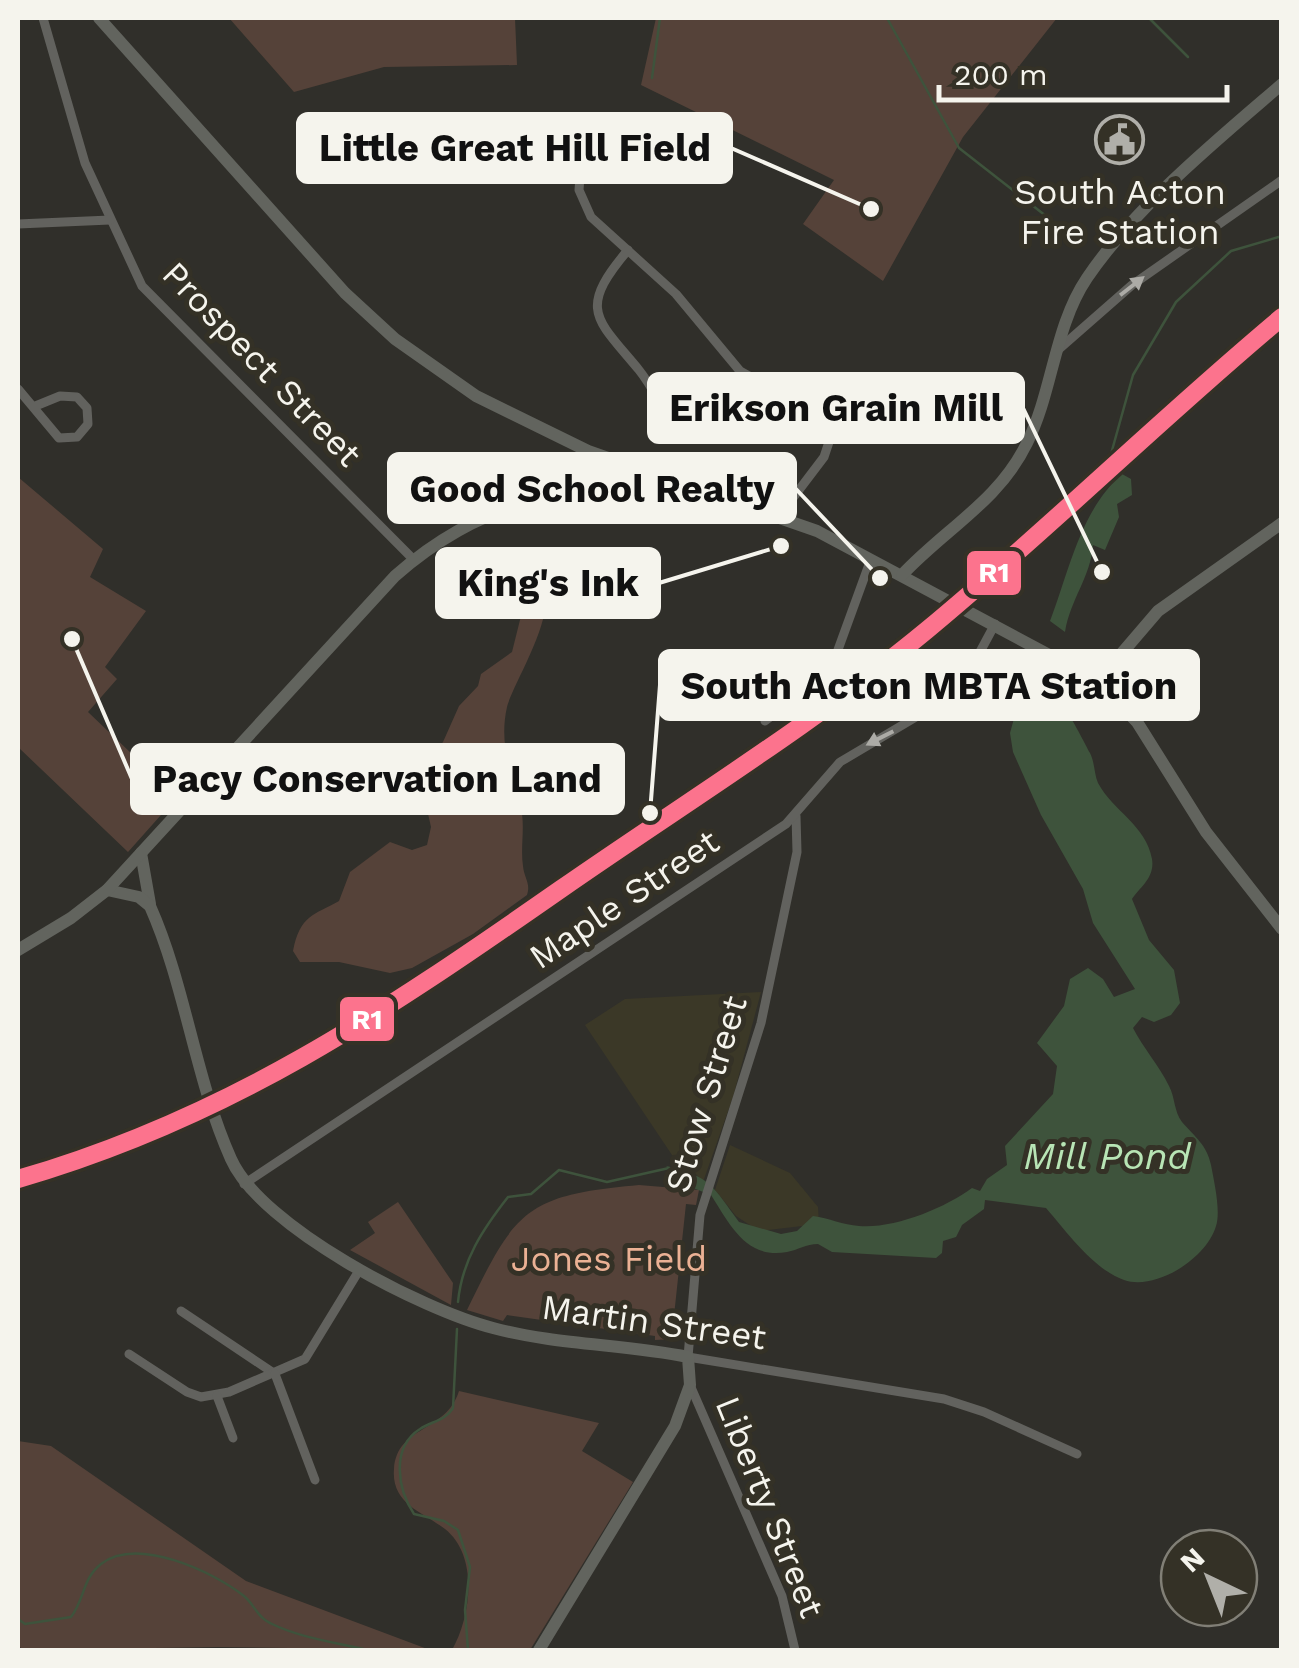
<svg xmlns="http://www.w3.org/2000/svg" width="1299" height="1668" font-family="'Work Sans',sans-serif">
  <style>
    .built { fill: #3b3827 }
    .green { fill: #554239 }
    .water { fill: #3e533c }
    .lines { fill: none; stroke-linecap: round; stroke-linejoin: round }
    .stream { stroke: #3e533c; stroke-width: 2.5 }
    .street { stroke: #62625e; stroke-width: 9 }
    .secondary { stroke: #62645e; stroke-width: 12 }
    .rail-1-casing { stroke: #343126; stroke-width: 25 }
    .rail-1 { stroke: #fc738d; stroke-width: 18 }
    .oneway { fill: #acaba6 }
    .labels { text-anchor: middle; stroke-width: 10; stroke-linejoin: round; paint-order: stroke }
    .poi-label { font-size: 35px; fill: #f5f4ed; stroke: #343126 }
    .street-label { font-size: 35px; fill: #f5f4ed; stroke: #343126 }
    .park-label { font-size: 35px; fill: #ebb194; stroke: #343126 }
    .water-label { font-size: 38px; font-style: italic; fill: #b8e5b5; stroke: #343126 }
    .leader { fill: none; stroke: #f5f4ed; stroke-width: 4 }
    .callout-dot { fill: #f5f4ed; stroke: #343126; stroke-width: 4 }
    .callout { fill: #f5f4ed; stroke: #f5f4ed; stroke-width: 4 }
    .callout-label { font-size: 38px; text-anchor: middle; font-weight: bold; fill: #111 }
    .line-badge { stroke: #343126; stroke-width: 4 }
    .badge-label { font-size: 28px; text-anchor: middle; font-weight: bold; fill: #fff }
  </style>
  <rect width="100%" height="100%" fill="#302f2a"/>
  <g class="built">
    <path d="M761,992L733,1097L703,1182L685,1162L674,1158L585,1025L625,999Z"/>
    <path d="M730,1145L790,1173L818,1207L819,1224L759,1231L736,1216L715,1190Z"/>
  </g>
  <g class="green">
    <path d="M229,18H515L517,65L384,67L294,92Z"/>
    <path d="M656,18H1057L963,137L883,281L803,224L834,180L641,85Z"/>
    <path d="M18,477L103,549L90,577L146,611L105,667L117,679L88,712L177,797L128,852L18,747Z"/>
    <path d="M533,573C571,596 514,679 507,707C499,742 510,772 520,805C526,823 520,847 523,866C524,878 531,883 527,895L473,934L412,968L390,973L339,962H300L293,951C300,915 314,915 339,901L350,872L390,842L412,850L427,845L431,827L419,774L443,742L459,706L478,686L481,674L512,652L523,608L506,595L520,589Z"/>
    <path d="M639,1185L699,1190L696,1205L686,1204L673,1325L680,1326L675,1339L655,1340V1336L507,1315L503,1321L467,1310C515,1211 525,1195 639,1185Z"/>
    <path d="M398,1202L453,1283L451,1305L350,1250L375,1233L368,1222Z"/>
    <path d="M459,1391L599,1423L582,1451L633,1482L530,1650H452C471,1617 479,1556 445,1529C423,1512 391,1504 394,1469C397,1425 446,1433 459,1391Z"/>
    <path d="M18,1441L51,1446L246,1581L430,1650L219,1647L23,1650L18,1645Z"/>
  </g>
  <g class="water">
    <path d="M1122,474L1131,479L1132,495L1117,504L1119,517L1105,550L1093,545C1091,576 1070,600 1065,632L1050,621C1069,572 1080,511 1122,474Z"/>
    <path d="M1038,669C1049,674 1082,738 1090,753C1095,763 1094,774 1098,783C1113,811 1146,825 1152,859C1155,878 1140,887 1132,899L1149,940L1174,970L1180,1003L1171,1015L1154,1022L1142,1017L1133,1028C1143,1048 1159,1065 1169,1086C1175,1097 1174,1112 1182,1122C1195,1137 1207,1145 1211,1165C1214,1181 1221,1211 1216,1226C1207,1258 1156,1291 1124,1280C1093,1269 1066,1231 1046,1208L985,1200L984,1209L962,1225L956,1237L943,1241L942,1253L936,1258L832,1252L818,1244C806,1244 798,1250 787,1252C746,1260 729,1223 711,1195L688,1186L666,1166C710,1175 714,1188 739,1222L781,1234L797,1231L813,1216C829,1218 843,1225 859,1226C894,1229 945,1208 972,1188L980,1191L987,1179L1007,1165L1005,1146L1053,1094L1057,1066L1037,1043L1064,1006L1070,979L1088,968L1103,979L1114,997L1135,989L1093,923L1083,889L1041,815L1013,752L1010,733L1021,693Z"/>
  </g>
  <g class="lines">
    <g class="stream">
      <path d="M887,18L959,148L1046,216"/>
      <path d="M1149,18L1188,57"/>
      <path d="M652,78L660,18"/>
      <path d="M1111,454L1133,375L1176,302L1231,251L1282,236"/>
      <path d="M458,1302C462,1260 483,1229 508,1197L531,1194L559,1170L607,1182L669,1168"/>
      <path d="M457,1329L453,1408C445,1421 432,1421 420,1429C390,1448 398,1490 414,1514L444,1521L458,1530L470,1567L465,1610L468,1650"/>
      <path d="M18,1619L25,1624L71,1617C85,1599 82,1579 101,1564C137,1536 212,1571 244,1596C254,1604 257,1617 270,1623C300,1638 334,1642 367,1650"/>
    </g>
    <g class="street">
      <path d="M43,18L85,163L142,286L413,559"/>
      <path d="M583,137L579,190L591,217L676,294L740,371L815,413L825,425L829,442L824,457L780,515"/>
      <path d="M18,224L110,220"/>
      <path d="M628,250C577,310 596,318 639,370C651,385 659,402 669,418"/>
      <path d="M1059,349L1132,285L1282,180"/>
      <path d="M18,389L59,438L77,437L88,424L87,408L77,397L60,396L33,407"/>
      <path d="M765,721L814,684L835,658L871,559"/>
      <path d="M796,816L797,852L761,1023L700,1215L688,1357L944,1399L984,1412L1077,1454"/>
      <path d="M244,1184L786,824L840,762L948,698L967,676L995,624"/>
      <path d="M181,1311L275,1374"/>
      <path d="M129,1354L187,1392L201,1397L229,1392L305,1359L360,1269"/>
      <path d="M275,1374L315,1480"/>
      <path d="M690,1385L782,1596L795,1650"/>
      <path d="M217,1396L233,1438"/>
    </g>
    <g class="secondary">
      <path d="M99,18L345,293L395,339L476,396L588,451L817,531L1098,681L1137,722L1206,832L1282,929"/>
      <path d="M902,575C945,529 999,501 1027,443C1053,391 1054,327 1087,278C1135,207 1217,140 1282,84"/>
      <path d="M1098,681L1158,611L1282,523"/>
      <path d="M141,853L150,904"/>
      <path d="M107,890L139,897L150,906C186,987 195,1079 231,1159C261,1227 422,1310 493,1328C556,1345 624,1344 688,1357L690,1385L675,1426L539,1650"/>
      <path d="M18,950L71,918L107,890L395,576C430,545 483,510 531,505C593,498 657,515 717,494"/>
    </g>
    <defs>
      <path id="rail-1" d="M18,1179C229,1118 383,1013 561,889C683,804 812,725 927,630C1049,529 1161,418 1282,317"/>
    </defs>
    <use href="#rail-1" class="rail-1-casing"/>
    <use href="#rail-1" class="rail-1"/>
  </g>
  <defs><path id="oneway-solid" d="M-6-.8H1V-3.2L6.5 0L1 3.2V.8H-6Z" transform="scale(2.5)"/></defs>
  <g class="oneway">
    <use href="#oneway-solid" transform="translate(1132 286) rotate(-38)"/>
    <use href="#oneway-solid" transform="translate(880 738) rotate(153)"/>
  </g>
  <defs>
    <symbol id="civic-ring" viewBox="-11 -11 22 22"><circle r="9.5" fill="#343126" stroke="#b0afa9" stroke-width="1.5"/><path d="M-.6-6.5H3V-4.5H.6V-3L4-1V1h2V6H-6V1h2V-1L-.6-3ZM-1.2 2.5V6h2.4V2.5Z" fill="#b0afa9"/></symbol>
  </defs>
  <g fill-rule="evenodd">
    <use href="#civic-ring" x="1092" y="112" width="55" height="55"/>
  </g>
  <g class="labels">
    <g class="poi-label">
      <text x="1120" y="204">South Acton<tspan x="1120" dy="40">Fire Station</tspan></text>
    </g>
    <g class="street-label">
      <text transform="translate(262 364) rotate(46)" y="12">Prospect Street</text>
      <text transform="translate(624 899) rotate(-34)" y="12">Maple Street</text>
      <text transform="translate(706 1094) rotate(-73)" y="12">Stow Street</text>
      <text transform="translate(654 1322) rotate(8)" y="12">Martin Street</text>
      <text transform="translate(770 1507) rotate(68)" y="12">Liberty Street</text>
    </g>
    <g class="park-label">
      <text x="609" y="1271">Jones Field</text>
    </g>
    <g class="water-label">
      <text x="1107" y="1169">Mill Pond</text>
    </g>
  </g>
  <path class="leader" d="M871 209L731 148M1102 572L1023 408M880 578L795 488M781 546L659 583M650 813L660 685M72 639L132 779"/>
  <g class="callout-dot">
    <circle cx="871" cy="209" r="10"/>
    <circle cx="1102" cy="572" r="10"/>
    <circle cx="880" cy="578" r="10"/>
    <circle cx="781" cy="546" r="10"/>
    <circle cx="650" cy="813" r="10"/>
    <circle cx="72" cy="639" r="10"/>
  </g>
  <g class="callout">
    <rect x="298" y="114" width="433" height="68" rx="10"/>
    <rect x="649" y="374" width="374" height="68" rx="10"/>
    <rect x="389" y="454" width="406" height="68" rx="10"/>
    <rect x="437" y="549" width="222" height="68" rx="10"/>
    <rect x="660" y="651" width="538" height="68" rx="10"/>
    <rect x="132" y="745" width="491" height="68" rx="10"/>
  </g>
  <g class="callout-label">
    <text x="515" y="161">Little Great Hill Field</text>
    <text x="836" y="421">Erikson Grain Mill</text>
    <text x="592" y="502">Good School Realty</text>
    <text x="548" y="596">King's Ink</text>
    <text x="929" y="699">South Acton MBTA Station</text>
    <text x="377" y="792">Pacy Conservation Land</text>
  </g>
  <g class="line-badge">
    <rect x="965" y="549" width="58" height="48" rx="10" fill="#fc738d"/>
    <rect x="338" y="995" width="58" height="48" rx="10" fill="#fc738d"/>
  </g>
  <g class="badge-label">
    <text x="994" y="582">R1</text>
    <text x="367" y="1029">R1</text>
  </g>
  <rect width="1299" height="1668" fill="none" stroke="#f5f4ed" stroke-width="40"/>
  <g transform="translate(1209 1578) rotate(317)"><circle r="48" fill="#343126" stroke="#817f76" stroke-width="2.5"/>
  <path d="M0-8L18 38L0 25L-18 38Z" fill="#b0afa9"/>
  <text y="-15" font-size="28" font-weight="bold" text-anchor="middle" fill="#f5f4ed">N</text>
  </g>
  <path d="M939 85v15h288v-15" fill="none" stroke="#f5f4ed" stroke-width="5"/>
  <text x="954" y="85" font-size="30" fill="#f5f4ed" stroke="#343126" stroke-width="8" paint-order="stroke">200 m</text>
</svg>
